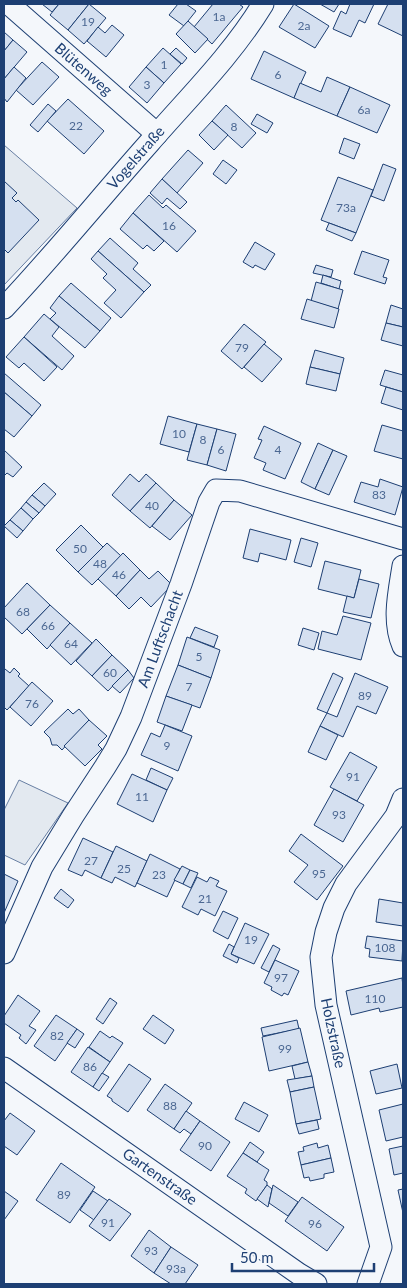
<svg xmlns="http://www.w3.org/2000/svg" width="407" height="1288" font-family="Lato,sans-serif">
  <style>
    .green { fill: #e3e9f0; stroke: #687fa3 }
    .building { fill: #d5e0f0; stroke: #1d3f73 }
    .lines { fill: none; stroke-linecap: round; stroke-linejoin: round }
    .minor-casing { stroke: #1d3f73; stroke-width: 23 }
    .minor { stroke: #f4f7fb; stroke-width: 21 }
    .labels { text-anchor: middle; stroke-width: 4; stroke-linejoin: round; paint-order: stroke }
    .number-label { font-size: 12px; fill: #4b6792 }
    .street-label { font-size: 15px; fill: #1d3f73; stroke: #f4f7fb }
  </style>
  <rect width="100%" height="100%" fill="#f4f7fb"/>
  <g class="green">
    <path d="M4,145L77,208L4,285Z"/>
    <path d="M19,780L68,803L25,865L4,855V810Z"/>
  </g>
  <g class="building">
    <path d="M42,4H59L52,12Z"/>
    <path d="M59,4H89L68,30L50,15Z"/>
    <path d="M89,4L106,18L84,44L68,30Z"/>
    <path d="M178,4H186L196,11L184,26L169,15Z"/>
    <path d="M213,4H239L243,7L212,44L194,27Z"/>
    <path d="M294,4L329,26L315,48L279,27Z"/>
    <path d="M320,4H339L334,12Z"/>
    <path d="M350,4H374L365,23L359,20L351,37L333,29L341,11L346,14Z"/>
    <path d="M388,4H403V36L378,24Z"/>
    <path d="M188,21L208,39L195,53L176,34Z"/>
    <path d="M112,25L124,35L106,57L87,41L98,27L105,33Z"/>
    <path d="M4,32L13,40L4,51Z"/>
    <path d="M13,40L27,52L4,79V51Z"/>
    <path d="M163,48L181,64L164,83L146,67Z"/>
    <path d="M176,48L187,58L182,64L170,54Z"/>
    <path d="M264,51L306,72L294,98L251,79Z"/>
    <path d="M42,62L59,77L33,105L16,90Z"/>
    <path d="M14,67L26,78L7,102L4,98V79Z"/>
    <path d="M146,67L164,83L147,103L129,87Z"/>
    <path d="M327,77L350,87L337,116L294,98L300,83L321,92Z"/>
    <path d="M350,87L390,105L377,133L337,116Z"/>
    <path d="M68,99L104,131L84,154L47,121Z"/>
    <path d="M48,104L56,111L38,132L30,125Z"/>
    <path d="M226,105L256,133L242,148L212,121Z"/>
    <path d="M257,114L273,123L267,133L251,124Z"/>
    <path d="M212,121L228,135L214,150L199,135Z"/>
    <path d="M344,138L360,144L354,159L339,153Z"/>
    <path d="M188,150L203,163L177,193L162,179Z"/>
    <path d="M223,160L237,170L226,184L213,174Z"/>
    <path d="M383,164L396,169L384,201L371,196Z"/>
    <path d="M338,177L373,190L356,233L321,220Z"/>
    <path d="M162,179L187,202L180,209L167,198L162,204L150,193Z"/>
    <path d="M4,181L17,193L12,198L16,202L18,200L39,220L8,253L4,249Z"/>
    <path d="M149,195L163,208L166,205L196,231L177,252L133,213Z"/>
    <path d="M133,213L164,241L154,251L147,245L143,249L120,229Z"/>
    <path d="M329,223L356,233L352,241L326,230Z"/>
    <path d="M110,238L138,263L133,269L151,285L144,292L98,251Z"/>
    <path d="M255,242L275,254L265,270L255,265L253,268L243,262Z"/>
    <path d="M98,251L144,292L121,318L104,303L116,290L103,278L107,274L91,259Z"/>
    <path d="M362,251L389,260L383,277L387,278L385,284L354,274Z"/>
    <path d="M316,265L333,270L331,277L313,273Z"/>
    <path d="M323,275L341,281L339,289L321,283Z"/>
    <path d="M316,282L343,290L338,309L311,301Z"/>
    <path d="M71,283L111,318L100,331L59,296Z"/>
    <path d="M59,296L100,331L85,348L50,319L56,313L50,308Z"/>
    <path d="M307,299L339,309L334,328L301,319Z"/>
    <path d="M391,305L403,309V327L386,323Z"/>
    <path d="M44,314L59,327L52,336L74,356L62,370L24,337Z"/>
    <path d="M386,323L403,327V346L381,340Z"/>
    <path d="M244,324L266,342L242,369L221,351Z"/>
    <path d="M24,337L57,367L44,381L24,363L19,368L6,357Z"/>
    <path d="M264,344L282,359L262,382L244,367Z"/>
    <path d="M315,350L344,358L340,374L310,367Z"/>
    <path d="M310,367L340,374L336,391L306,384Z"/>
    <path d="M385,370L403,375V392L380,385Z"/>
    <path d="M4,373L41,405L32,416L4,392Z"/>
    <path d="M386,387L403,392V410L381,403Z"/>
    <path d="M4,392L32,416L14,437L4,429Z"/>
    <path d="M168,416L197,424L189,452L160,444Z"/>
    <path d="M197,424L217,429L207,465L187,460Z"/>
    <path d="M382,425L403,431V459L374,451Z"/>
    <path d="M264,426L301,443L285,479L263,470L266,463L254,458L262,440L258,439Z"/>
    <path d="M217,429L236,434L226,471L207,465Z"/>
    <path d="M318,443L333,450L315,489L301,482Z"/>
    <path d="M4,450L22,467L13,477L7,473L4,476Z"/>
    <path d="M333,450L347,456L329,495L315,489Z"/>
    <path d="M130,474L139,482L146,474L156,483L130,511L112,495Z"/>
    <path d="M380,479L403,487L395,515L354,502L361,482L378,487Z"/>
    <path d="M44,483L56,494L45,506L32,495Z"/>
    <path d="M156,483L174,500L150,528L130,511Z"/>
    <path d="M32,495L45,506L39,513L26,502Z"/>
    <path d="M174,500L192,515L170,540L152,526Z"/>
    <path d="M26,502L39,513L33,519L21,508Z"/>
    <path d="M21,508L33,519L23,531L10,520Z"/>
    <path d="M10,520L23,531L17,538L4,526Z"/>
    <path d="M81,525L103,547L78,572L56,550Z"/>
    <path d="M250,529L291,540L286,560L260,553L258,562L243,558Z"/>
    <path d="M301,538L318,543L311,567L294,562Z"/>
    <path d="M107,543L121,556L92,585L78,572Z"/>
    <path d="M123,553L140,570L116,596L98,579Z"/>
    <path d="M325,561L361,570L354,598L318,589Z"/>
    <path d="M140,570L149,579L158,571L172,585L151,607L141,597L129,609L116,596Z"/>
    <path d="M359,579L379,584L371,618L343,612L347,596L354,598Z"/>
    <path d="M27,583L50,605L22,634L4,617V608Z"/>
    <path d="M50,605L70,623L47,649L27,629Z"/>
    <path d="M343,616L371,623L361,660L318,649L322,631L337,635Z"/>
    <path d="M70,623L92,643L71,665L50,645Z"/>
    <path d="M195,627L218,636L214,647L190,638Z"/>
    <path d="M303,628L319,633L314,650L298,645Z"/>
    <path d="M187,637L220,650L211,678L178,665Z"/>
    <path d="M96,639L112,655L92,676L76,661Z"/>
    <path d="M112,655L128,670L108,691L92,676Z"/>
    <path d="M178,665L211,678L200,708L166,696Z"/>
    <path d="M14,668L20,674L18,676L29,686L7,710L4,707V670L5,669L10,673Z"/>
    <path d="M128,670L134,678L120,693L112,686Z"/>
    <path d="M333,673L343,678L327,713L317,709Z"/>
    <path d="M355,673L388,687L376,714L357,706L343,737L320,726L327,713L337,717Z"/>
    <path d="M32,682L53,701L31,726L10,707Z"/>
    <path d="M166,696L192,705L182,731L157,722Z"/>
    <path d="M68,709L73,714L79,709L89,720L62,750L57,745H52L50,738L44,732Z"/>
    <path d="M89,720L107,736L98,745L102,749L85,766L64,746Z"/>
    <path d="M165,725L192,736L178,771L141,755L151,733L160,737Z"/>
    <path d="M320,726L338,735L326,760L308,752Z"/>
    <path d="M350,752L377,767L357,801L330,787Z"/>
    <path d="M151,768L173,778L167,790L146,780Z"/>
    <path d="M132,774L167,790L153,822L117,804Z"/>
    <path d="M334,789L364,805L343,842L314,825Z"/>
    <path d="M301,834L343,866L317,900L294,882L308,865L289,851Z"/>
    <path d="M83,838L113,852L101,878L85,870L82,876L68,870Z"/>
    <path d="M116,846L147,861L135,887L115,877L112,883L101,878Z"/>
    <path d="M150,854L180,869L167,897L137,883Z"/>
    <path d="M182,866L190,870L183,884L174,880Z"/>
    <path d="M190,870L198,873L191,888L183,884Z"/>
    <path d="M4,874L18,881L4,913Z"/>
    <path d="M197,877L207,882L210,877L219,881L216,886L227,891L215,916L201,909L198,915L182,907Z"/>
    <path d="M61,889L74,900L68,908L54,898Z"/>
    <path d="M379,899L403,903V926L376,922Z"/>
    <path d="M223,911L238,918L228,939L213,931Z"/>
    <path d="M245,923L269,934L254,964L231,954Z"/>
    <path d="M367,936L403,941L402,961L369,957L370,949L365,948Z"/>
    <path d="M229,944L234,947L231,954L239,958L237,963L223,956Z"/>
    <path d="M273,945L280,949L269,972L261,968Z"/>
    <path d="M275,960L299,971L288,995L284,993L282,996L271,990L272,987L264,983Z"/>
    <path d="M402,978L403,986V1007L380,1012L379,1008L351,1015L346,991Z"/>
    <path d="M18,995L40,1011L29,1026L36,1030L26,1044L19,1038L21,1035L4,1023V1016Z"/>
    <path d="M110,998L117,1003L103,1024L96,1019Z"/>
    <path d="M56,1015L77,1029L55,1061L34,1046Z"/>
    <path d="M153,1015L174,1030L165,1044L143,1029Z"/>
    <path d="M297,1020L299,1029L263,1036L261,1028Z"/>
    <path d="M300,1028L308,1062L269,1071L262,1037Z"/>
    <path d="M77,1029L84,1034L75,1048L67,1043Z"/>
    <path d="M100,1031L110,1038L112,1036L123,1043L110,1062L89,1047Z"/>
    <path d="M88,1047L110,1062L93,1087L71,1072Z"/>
    <path d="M308,1062L312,1076L295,1079L292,1066Z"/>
    <path d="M129,1064L151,1079L128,1112L112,1101V1099L107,1096Z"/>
    <path d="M397,1064L402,1088L376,1094L370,1071Z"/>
    <path d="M102,1073L109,1077L99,1091L93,1087Z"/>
    <path d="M312,1076L314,1087L290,1092L287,1080Z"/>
    <path d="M165,1084L192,1103L174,1129L147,1110Z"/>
    <path d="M314,1087L321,1119L296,1124L290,1092Z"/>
    <path d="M244,1102L268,1115L259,1132L235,1119Z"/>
    <path d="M403,1104V1137L386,1141L379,1110Z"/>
    <path d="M186,1111L200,1121L191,1134L184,1129L180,1133L174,1129Z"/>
    <path d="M10,1113L35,1131L17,1155L4,1146V1121Z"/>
    <path d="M317,1120L319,1129L299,1134L296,1124Z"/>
    <path d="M200,1121L230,1142L211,1171L180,1150Z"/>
    <path d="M250,1142L264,1152L257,1162L243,1153Z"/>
    <path d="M317,1143L318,1148L328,1145L331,1158L301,1165L298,1152L304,1151L303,1147Z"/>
    <path d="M403,1146V1173L394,1175L389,1149Z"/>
    <path d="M243,1153L269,1170L264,1180L267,1182V1185L256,1201L245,1193L247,1189L227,1176Z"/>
    <path d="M331,1158L334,1172L324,1174V1178L310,1181L309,1177L304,1178L301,1165Z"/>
    <path d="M61,1163L95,1187L70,1223L36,1200Z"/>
    <path d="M267,1185L272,1189L268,1207L257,1199Z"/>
    <path d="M273,1185L298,1202L288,1216L269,1203Z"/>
    <path d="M403,1189V1213L398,1190Z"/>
    <path d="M4,1191L18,1201L4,1220Z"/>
    <path d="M93,1191L108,1201L94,1220L80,1210Z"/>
    <path d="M302,1197L344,1227L327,1251L285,1221Z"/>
    <path d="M109,1199L131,1214L110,1241L89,1226Z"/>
    <path d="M149,1230L171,1247L154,1273L131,1256Z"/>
    <path d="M171,1247L198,1265L185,1284H171L154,1273Z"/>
  </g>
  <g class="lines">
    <defs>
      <g id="minor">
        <path id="s1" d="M9,4L157,134"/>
        <path id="s2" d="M4,308C54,255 101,197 150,142C189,97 232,55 263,4"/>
        <path d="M403,566C399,592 392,621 403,646"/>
        <path id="s3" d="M4,953L42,867L73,816L105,767L116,749L131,717L181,584L209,502L216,490L240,491L403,539"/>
        <path id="s4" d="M4,1068L299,1274L316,1284"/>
        <path d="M368,1284L381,1247L326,1005L321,957L326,932L334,908L346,884L396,816L403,799"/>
      </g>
    </defs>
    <use href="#minor" class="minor-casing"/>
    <use href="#minor" class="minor"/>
  </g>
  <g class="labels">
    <g class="number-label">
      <text x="219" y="21">1a</text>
      <text x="88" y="26">19</text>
      <text x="304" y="30">2a</text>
      <text x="164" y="69">1</text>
      <text x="278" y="79">6</text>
      <text x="147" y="89">3</text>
      <text x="364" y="114">6a</text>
      <text x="76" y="130">22</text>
      <text x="234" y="131">8</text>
      <text x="346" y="212">73a</text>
      <text x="169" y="230">16</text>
      <text x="242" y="352">79</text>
      <text x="179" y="438">10</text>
      <text x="203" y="444">8</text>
      <text x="221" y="454">6</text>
      <text x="278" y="454">4</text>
      <text x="379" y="499">83</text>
      <text x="152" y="510">40</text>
      <text x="80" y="553">50</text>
      <text x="100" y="568">48</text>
      <text x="119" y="579">46</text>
      <text x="23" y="616">68</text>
      <text x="48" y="630">66</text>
      <text x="71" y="648">64</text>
      <text x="199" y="661">5</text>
      <text x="110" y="677">60</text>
      <text x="189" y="691">7</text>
      <text x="365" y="700">89</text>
      <text x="32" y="708">76</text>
      <text x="167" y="750">9</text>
      <text x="353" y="781">91</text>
      <text x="142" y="801">11</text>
      <text x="339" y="819">93</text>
      <text x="91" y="865">27</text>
      <text x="124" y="873">25</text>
      <text x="319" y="878">95</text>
      <text x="159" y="879">23</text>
      <text x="205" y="903">21</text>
      <text x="251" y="944">19</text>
      <text x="385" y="952">108</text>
      <text x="281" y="982">97</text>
      <text x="375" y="1003">110</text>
      <text x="57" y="1040">82</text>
      <text x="285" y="1053">99</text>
      <text x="90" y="1071">86</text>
      <text x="170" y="1110">88</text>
      <text x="205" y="1150">90</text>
      <text x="64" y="1199">89</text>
      <text x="108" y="1227">91</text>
      <text x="315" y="1228">96</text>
      <text x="151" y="1255">93</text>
      <text x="176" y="1273">93a</text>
    </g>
    <g class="street-label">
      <text dy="5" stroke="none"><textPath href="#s1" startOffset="99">Blütenweg</textPath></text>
      <text dy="5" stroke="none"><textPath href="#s2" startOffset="200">Vogelstraße</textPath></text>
      <text dy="5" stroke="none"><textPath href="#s3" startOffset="352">Am Luftschacht</textPath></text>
      <text transform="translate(333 1033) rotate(78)" y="5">Holzstraße</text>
      <text dy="5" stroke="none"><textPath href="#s4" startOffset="190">Gartenstraße</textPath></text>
    </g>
  </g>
  <rect width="407" height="1288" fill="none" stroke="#1d3f73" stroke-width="10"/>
  <path d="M232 1263v8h142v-8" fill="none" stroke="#1d3f73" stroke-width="2.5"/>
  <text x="240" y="1263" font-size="15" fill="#1d3f73" stroke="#f4f7fb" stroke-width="4" paint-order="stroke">50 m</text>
</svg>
